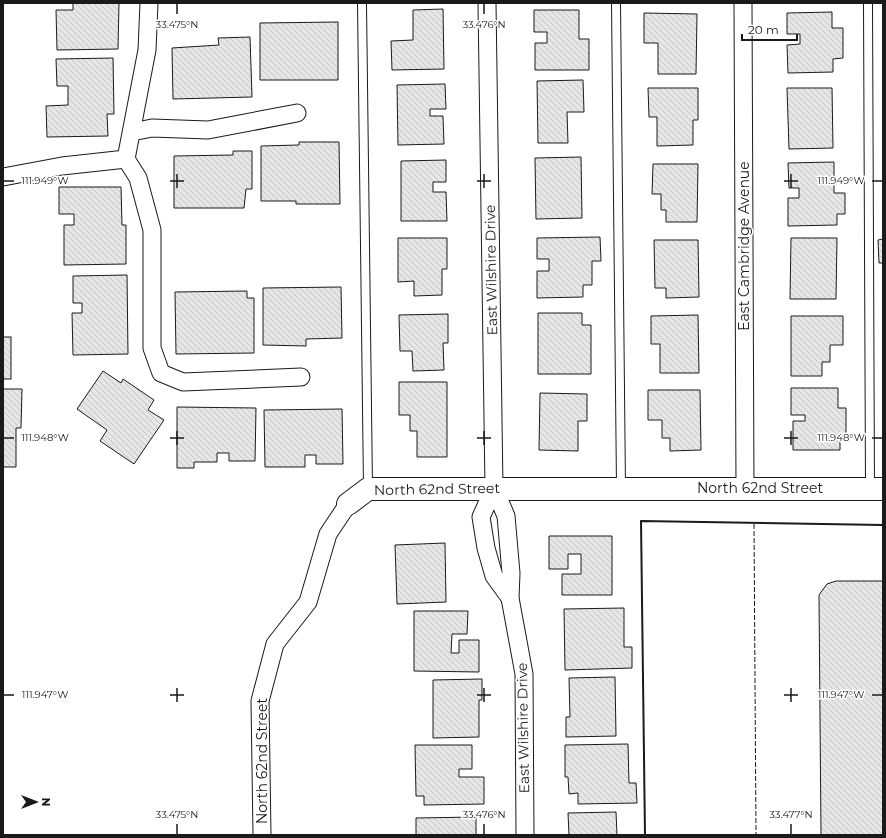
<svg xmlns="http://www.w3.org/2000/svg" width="886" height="838" font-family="Montserrat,sans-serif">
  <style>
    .building { fill: url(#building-back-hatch); stroke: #1a1a1a }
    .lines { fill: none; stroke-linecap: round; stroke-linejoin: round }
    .lane-casing { stroke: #1a1a1a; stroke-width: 10 }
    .street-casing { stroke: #1a1a1a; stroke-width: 19 }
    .secondary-casing { stroke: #1a1a1a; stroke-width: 24 }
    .lane { stroke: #fff; stroke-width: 8 }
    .street { stroke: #fff; stroke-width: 17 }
    .secondary { stroke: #fff; stroke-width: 22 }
    .fence { stroke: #1a1a1a; stroke-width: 1; stroke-dasharray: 5 2; stroke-linecap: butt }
    .wall { stroke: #1a1a1a; stroke-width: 2 }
    .ticks { fill: none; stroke: #1a1a1a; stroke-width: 1.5 }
    .labels { text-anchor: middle; stroke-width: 3; stroke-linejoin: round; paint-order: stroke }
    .street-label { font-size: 14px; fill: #1a1a1a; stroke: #fff }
    .ticks-label { font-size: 10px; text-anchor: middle; fill: #1a1a1a; stroke: #fff; stroke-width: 3; stroke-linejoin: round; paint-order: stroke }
  </style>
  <defs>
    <pattern id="building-back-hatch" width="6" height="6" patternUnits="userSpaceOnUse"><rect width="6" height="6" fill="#e6e6e6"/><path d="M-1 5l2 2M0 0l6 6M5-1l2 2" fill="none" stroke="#c5c5c5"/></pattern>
  </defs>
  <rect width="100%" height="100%" fill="#fff"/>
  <g class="building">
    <path d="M73,3H119L118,49L57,50L56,10H73Z"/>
    <path d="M443,9L444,69L392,70L391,41L413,40V10Z"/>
    <path d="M534,10H579V39H589V70H535V43H547V32H534Z"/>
    <path d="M832,12V28H843V58L833,59V72L788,73L787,45L800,44V34H787V13Z"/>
    <path d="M644,13L697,14L696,74H658V43H644Z"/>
    <path d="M338,22V80H260V23Z"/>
    <path d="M250,37L252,97L173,99L172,48L219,45L218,38Z"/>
    <path d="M113,58L114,114H107L108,136L47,137L46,106L68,105V86H57L56,59Z"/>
    <path d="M583,80L584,112H567L568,143H538L537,81Z"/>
    <path d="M445,84L446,109H430V116H443L444,144L398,145L397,85Z"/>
    <path d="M648,88H698V120H693V145L657,146V117H649Z"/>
    <path d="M787,88H832L833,148L789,149Z"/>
    <path d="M299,142H339L340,204H296V201H261V146L299,145Z"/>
    <path d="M233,151H252V189H246L244,208H174V156L233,155Z"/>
    <path d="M581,157L582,218L536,219L535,158Z"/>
    <path d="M446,160V182H433V192H446L447,221H401V161Z"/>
    <path d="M834,162V193H845V214H837V225L788,226V198H799V188H789L788,163Z"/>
    <path d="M653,164H698L697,222H666V210H661V194H652Z"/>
    <path d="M59,187H121L122,225H126V264L64,265V225H74V214H59Z"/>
    <path d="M600,237L601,261H592V285H583V297L537,298V271H549V259H537V238Z"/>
    <path d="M398,238H447V269H442V295L414,296V281L398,282Z"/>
    <path d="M791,238H837L836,299H790Z"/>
    <path d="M883,239V263H879L878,240Z"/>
    <path d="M654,240H698L699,297L666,298V288H655Z"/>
    <path d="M127,275L128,354L73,355L72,313H82V303H73V276Z"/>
    <path d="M341,287L342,338L306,339V346L263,345V288Z"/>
    <path d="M247,291V298H254V353L176,354L175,292Z"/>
    <path d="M538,313H582V325H591V374H538Z"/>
    <path d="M448,314V343H443L444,370L413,371L412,351H400L399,315Z"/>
    <path d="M698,315L699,373H660V344H651V316Z"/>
    <path d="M791,316H843V345H830V362H822V376H791Z"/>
    <rect x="3" y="337" width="8" height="42"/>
    <path d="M103,371L121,383L123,379L154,400L148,410L164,420L134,464L100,441L107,430L77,409Z"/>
    <path d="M399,382H447V457H417V431H410V415H399Z"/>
    <path d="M791,388H838V408H846V435H840V450H793V421H805V415H791Z"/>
    <path d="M3,389H22L21,428H16V467H3Z"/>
    <path d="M648,390H700L701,450L670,451V438H662V420H648Z"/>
    <path d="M540,393L587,394V421H578V451L539,450Z"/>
    <path d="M177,407L256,408L255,461H229V453H217V462H194V468H177Z"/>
    <path d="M342,409L343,464H316V455H305V467H265L264,410Z"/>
    <path d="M549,536H612V595H562V574H581V554H568V569H549Z"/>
    <path d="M445,543L446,602L397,604L395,545Z"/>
    <path d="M836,581H883V835H821L819,595L827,584Z"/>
    <path d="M624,608V647H632V668L565,670L564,609Z"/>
    <path d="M414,611H468L467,634H452L451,653H459V640H479V672L414,671Z"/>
    <path d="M615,677L616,736L566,737V717H570L569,678Z"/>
    <path d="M482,679V700H479V737L433,738V680Z"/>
    <path d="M628,744L629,783H636L637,803L578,804V793L569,794L568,777H565V745Z"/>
    <path d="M415,745H472V769H459V777H484V804L424,805V796H416Z"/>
    <path d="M616,812L617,835H569L568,813Z"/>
    <path d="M476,817V835H416V818Z"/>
  </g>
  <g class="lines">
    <defs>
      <g id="lane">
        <path d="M362,3L368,488"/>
        <path d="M616,3L621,487"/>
        <path d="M868,3L870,488"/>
      </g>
      <g id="street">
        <path d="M149,3L147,50L126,159L138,178L152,230V348L161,373L183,382L301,377"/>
        <path d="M487,3L494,488L506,516L511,573L510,598L524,674L525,835"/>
        <path d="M743,3L745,488"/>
        <path d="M132,132L152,128L208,130L297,113"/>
        <path d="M3,177L62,166L126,159"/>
        <path d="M494,488L481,517L486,548L494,576L510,598"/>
        <path d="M262,835L260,701L275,644L308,602L328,534L348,504"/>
      </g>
      <path id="secondary" d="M348,504L368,489H883"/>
    </defs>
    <use href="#lane" class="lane-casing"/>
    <use href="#street" class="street-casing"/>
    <use href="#secondary" class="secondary-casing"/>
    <use href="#lane" class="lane"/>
    <use href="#street" class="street"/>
    <use href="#secondary" class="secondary"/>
    <path class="fence" d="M754,524L756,835"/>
    <path class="wall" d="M645,835L641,521L883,525"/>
  </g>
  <path class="ticks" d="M177,4V14M484,4V14M177,174V188M484,174V188M791,174V188M4,181H14M170,181H184M477,181H491M784,181H798M872,181H882M177,431V445M484,431V445M791,431V445M4,438H14M170,438H184M477,438H491M784,438H798M872,438H882M177,688V702M484,688V702M791,688V702M4,695H14M170,695H184M477,695H491M784,695H798M872,695H882M177,824V834M484,824V834M791,824V834"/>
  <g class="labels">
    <g class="street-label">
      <text transform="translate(744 246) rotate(-90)" y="5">East Cambridge Avenue</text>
      <text transform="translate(491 270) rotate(-91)" y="5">East Wilshire Drive</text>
      <text x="760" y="493">North 62nd Street</text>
      <text transform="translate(437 489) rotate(-1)" y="5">North 62nd Street</text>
      <text transform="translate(523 728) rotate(-91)" y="5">East Wilshire Drive</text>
      <text transform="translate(262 761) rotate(-90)" y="5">North 62nd Street</text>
    </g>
  </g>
  <g class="ticks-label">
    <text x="177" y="28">33.475°N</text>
    <text x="484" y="28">33.476°N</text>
    <text x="841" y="184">111.949°W</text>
    <text x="45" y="184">111.949°W</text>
    <text x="841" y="441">111.948°W</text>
    <text x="45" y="441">111.948°W</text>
    <text x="45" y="698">111.947°W</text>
    <text x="841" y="698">111.947°W</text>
    <text x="177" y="818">33.475°N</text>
    <text x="484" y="818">33.476°N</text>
    <text x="791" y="818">33.477°N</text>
  </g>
  <rect width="886" height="838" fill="none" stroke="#1a1a1a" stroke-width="8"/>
  <g transform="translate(36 802) rotate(90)" stroke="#ffffff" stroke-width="3" paint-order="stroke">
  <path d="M0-3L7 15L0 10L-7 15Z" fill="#1a1a1a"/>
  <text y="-6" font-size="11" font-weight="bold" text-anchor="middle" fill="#1a1a1a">N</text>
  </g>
  <path d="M742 34v6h55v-6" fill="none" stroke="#1a1a1a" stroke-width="2"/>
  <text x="748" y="34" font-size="12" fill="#1a1a1a" stroke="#ffffff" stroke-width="3" paint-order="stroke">20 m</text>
</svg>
